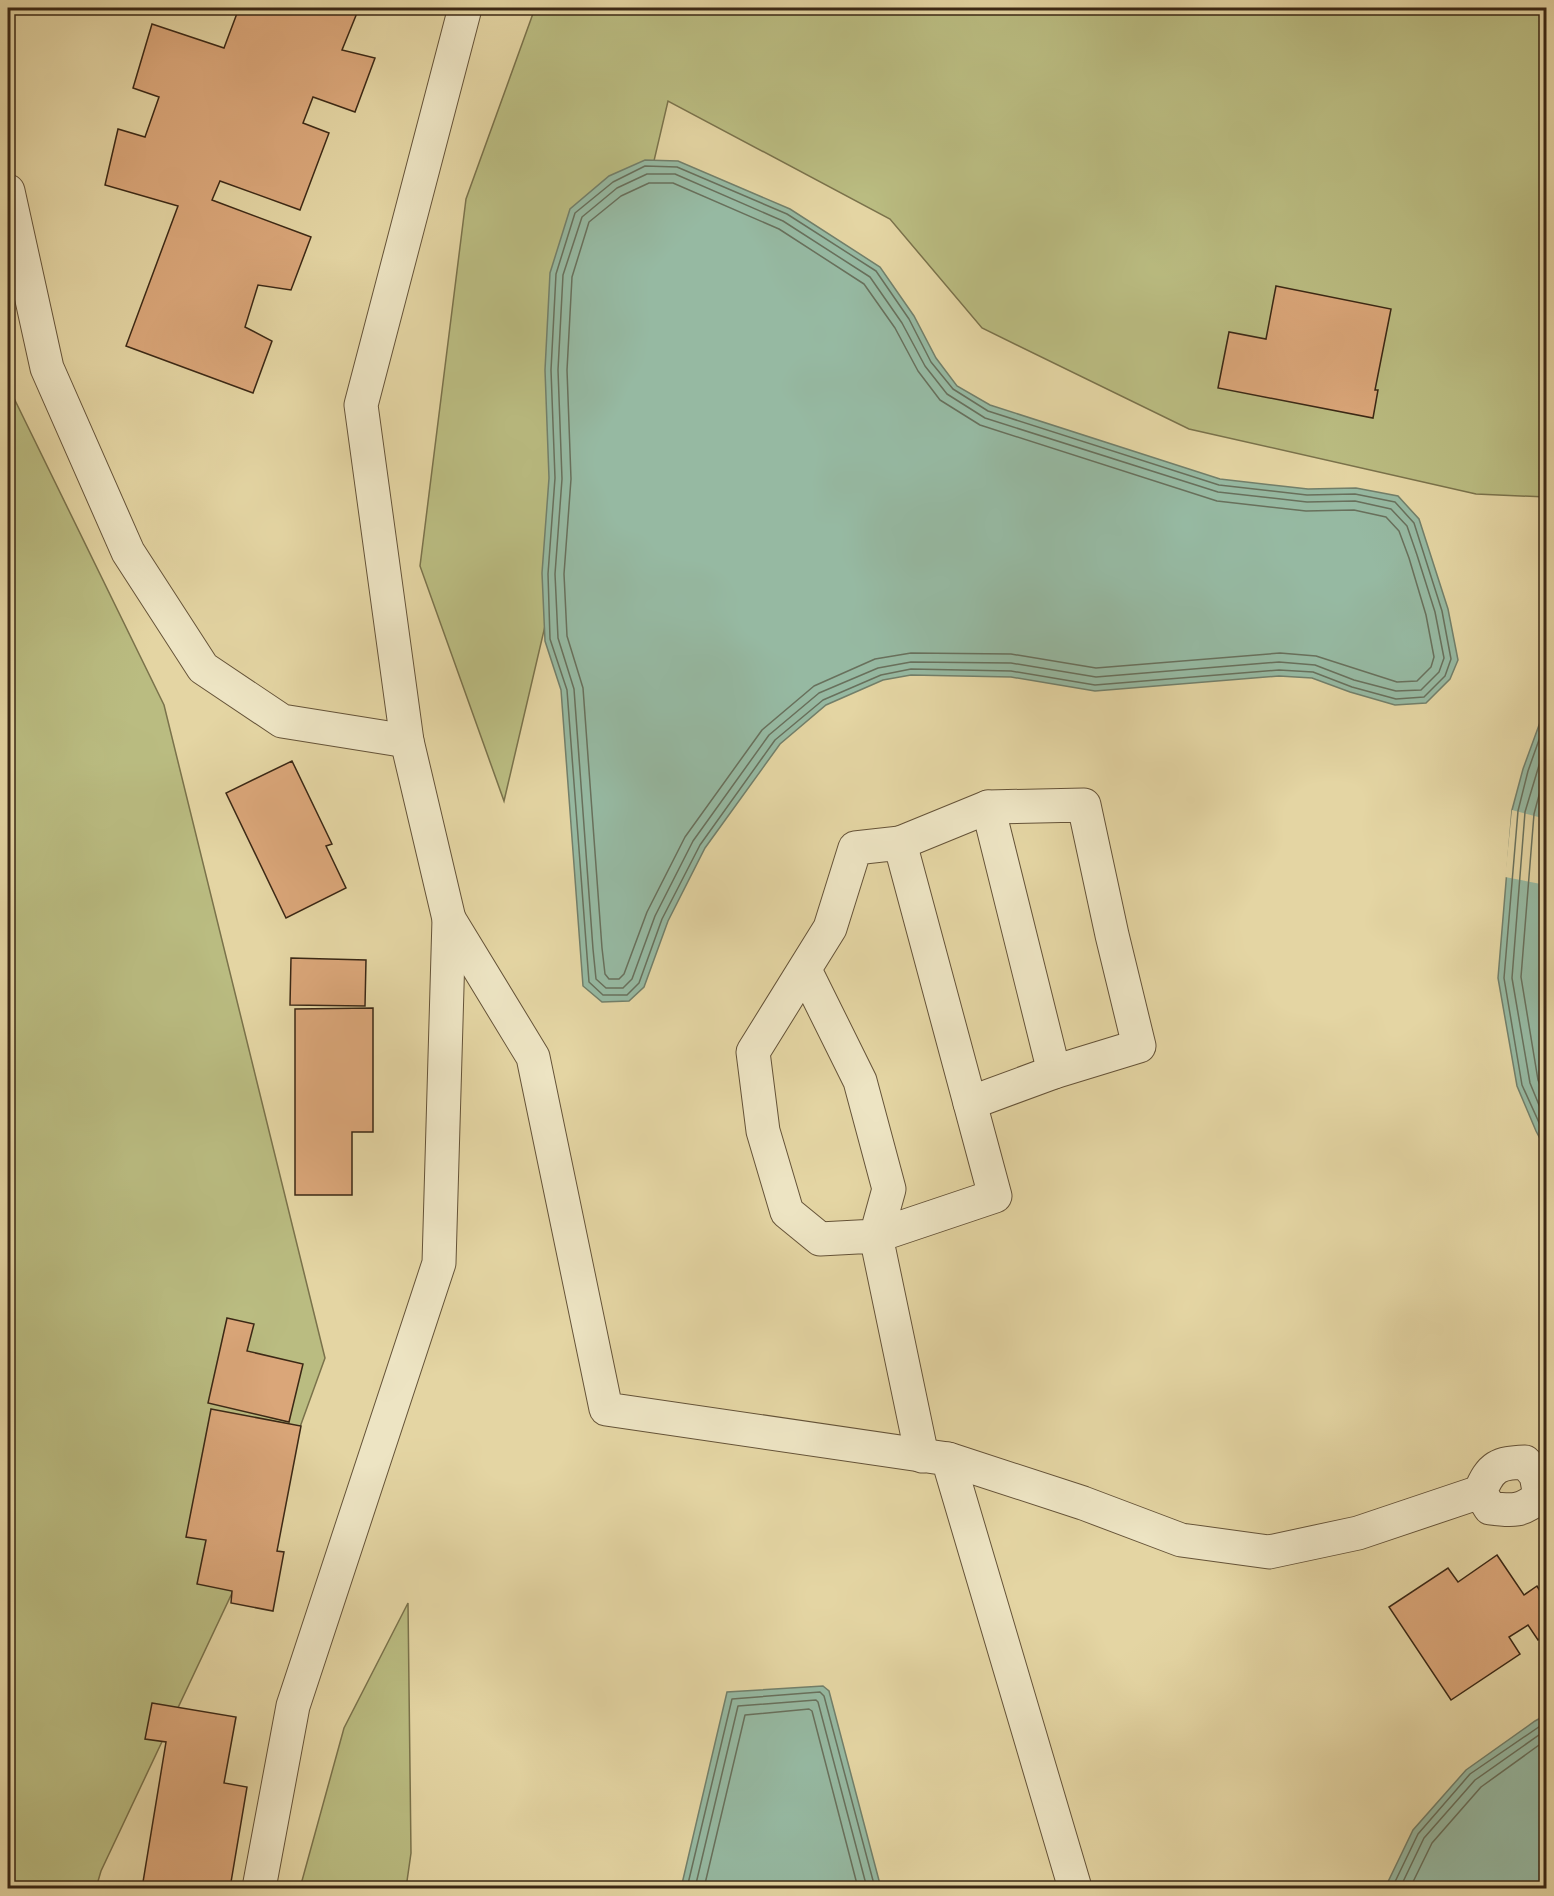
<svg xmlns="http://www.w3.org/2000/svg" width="1554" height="1896" font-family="'IM FELL Great Primer',serif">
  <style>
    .green { fill: #babc81; stroke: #7a724b; stroke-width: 1.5 }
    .water { fill: #96b9a2; stroke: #727f6a; stroke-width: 1.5 }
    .pier { fill: #e4d5a3 }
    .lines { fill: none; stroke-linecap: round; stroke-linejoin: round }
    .shore { stroke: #68705c; stroke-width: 1.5 }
    .building { fill: #daa679; stroke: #3b2815; stroke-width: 1.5 }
    .minor-casing { stroke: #655338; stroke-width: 35 }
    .minor { stroke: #ede4c3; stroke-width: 33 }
  </style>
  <rect width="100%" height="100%" fill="#e4d5a3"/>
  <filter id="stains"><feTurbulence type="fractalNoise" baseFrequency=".00333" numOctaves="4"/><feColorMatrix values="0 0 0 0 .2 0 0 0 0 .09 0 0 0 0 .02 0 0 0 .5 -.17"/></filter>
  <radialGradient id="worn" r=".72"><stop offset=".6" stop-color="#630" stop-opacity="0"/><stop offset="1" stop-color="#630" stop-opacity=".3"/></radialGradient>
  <g class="green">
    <path d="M535,8H1546V497L1476,494L1189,429L982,328L890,219L668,101L504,801L420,566L466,199Z"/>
    <path d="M8,386L164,705L325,1358L266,1521L101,1871L96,1888H8Z"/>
    <path d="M408,1603L411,1853L406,1888H300L344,1728Z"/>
  </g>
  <g class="water">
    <path d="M645,160L678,161L790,209L880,267L914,316L936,358L957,386L990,405L1220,479L1308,489L1356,488L1398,496L1419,519L1448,609L1458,660L1450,679L1426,703L1395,705L1350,692L1312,678L1279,676L1095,691L1011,677L911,675L883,680L826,705L780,744L705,848L668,921L644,987L629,1001L602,1002L583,986L561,690L545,641L542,573L549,478L545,370L550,273L570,209L609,176Z"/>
    <path d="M1546,706V1150L1536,1131L1517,1086L1498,978L1512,810L1523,769Z"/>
    <path d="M823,1686L829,1691L881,1888H681L727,1692Z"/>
    <path d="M1546,1715V1888H1385L1413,1830L1466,1770L1535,1721Z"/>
  </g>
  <path class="pier" d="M1512,810L1546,819V885L1505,877Z"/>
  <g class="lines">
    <g class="shore">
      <path d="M645,166L677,167L787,214L876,271L909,319L931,362L953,389L988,411L1219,485L1307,495L1355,494L1395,502L1414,523L1442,611L1451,659L1445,676L1424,697L1396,699L1352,687L1313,672L1279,670L1095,685L1011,671L911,669L881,675L823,700L775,740L700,845L662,919L639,983L627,995H603L589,982L567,690L550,639L548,574L555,478L551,370L556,274L575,213L613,182Z"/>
      <path d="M647,174H675L783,221L870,277L902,323L925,366L947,394L985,418L1218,492L1307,502L1355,501L1391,509L1407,526L1417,555L1435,612L1444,658L1439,672L1421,690L1396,691L1354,680L1315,665L1279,662L1096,677L1011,663L911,662L878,668L819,693L769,735L693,841L655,916L632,979L623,988H606L596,979L593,949L574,689L558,638L555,574L562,479L558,370L563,275L582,217L617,188Z"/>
      <path d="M649,183H673L779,229L864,284L895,328L918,371L940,400L980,425L1217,501L1306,511L1354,510L1386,517L1399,531L1409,558L1426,615L1434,657L1431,667L1417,681L1397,682L1316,656L1280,653L1096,668L1011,654L911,653L875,659L814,686L762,730L685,837L647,912L624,974L619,979H609L605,974L602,948L583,688L567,636L564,574L571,479L567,370L572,277L589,222L621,196Z"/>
      <path d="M1546,720L1528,771L1518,811L1504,978L1522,1085L1546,1138"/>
      <path d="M1546,742L1525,812L1512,978L1530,1083L1546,1122"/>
      <path d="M1546,769L1534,814L1521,977L1538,1080L1546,1099"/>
      <path d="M687,1888L732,1699L820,1692L824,1696L875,1888"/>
      <path d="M695,1888L738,1706L816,1700L818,1702L867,1888"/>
      <path d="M704,1888L745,1715L809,1709L812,1711L858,1888"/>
      <path d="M1392,1888L1418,1834L1470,1774L1546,1722"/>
      <path d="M1400,1888L1424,1838L1475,1780L1546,1730"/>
      <path d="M1410,1888L1432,1843L1481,1787L1546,1740"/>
    </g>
  </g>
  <g class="building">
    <path d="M239,8H359L342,50L375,58L355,112L313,97L303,123L329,133L300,210L220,181L212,200L311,237L291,290L258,285L245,327L272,341L253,393L126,346L178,206L105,185L118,129L145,137L159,97L133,88L152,24L224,48Z"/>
    <path d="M1276,286L1391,309L1375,390H1378L1373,418L1218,388L1229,332L1266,339Z"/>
    <path d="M292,761L332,844L326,846L346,888L286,918L226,793Z"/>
    <path d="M291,958L366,960L365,1006L290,1005Z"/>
    <path d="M373,1008V1132H352V1195H295V1009Z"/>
    <path d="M227,1318L254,1324L247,1351L303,1364L289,1422L208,1403Z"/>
    <path d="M211,1409L301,1426L277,1551L284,1552L273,1611L231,1603L232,1591L197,1584L206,1540L186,1537Z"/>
    <path d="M1497,1555L1524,1595L1537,1586L1546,1601V1635L1538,1640L1528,1625L1509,1637L1520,1654L1451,1700L1389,1607L1448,1568L1458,1582Z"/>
    <path d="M152,1703L236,1717L224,1783L247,1787L230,1888H140L141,1882H143L166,1742L145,1739Z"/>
  </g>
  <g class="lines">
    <defs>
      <g id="minor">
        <path d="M8,191L47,368L128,552L203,668L282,721L407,741"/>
        <path d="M988,807L1054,1072"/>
        <path d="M900,843L988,807L1084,805L1112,935L1139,1046L1054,1072L970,1103"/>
        <path d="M449,919L533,1057L606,1409L948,1459L1075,1888"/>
        <path d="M805,970L860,1081L889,1189L876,1236L820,1239L787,1212L763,1131L753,1052L830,928L855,848L900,843L995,1196L876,1236L922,1456"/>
        <path d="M948,1459L1083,1503L1181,1540L1269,1552L1358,1533L1480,1492C1491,1466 1498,1463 1525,1462L1536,1475L1540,1496C1522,1512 1512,1511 1490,1508L1480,1492"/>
        <path d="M259,1888L293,1706L439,1263L449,919L407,741L361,405L465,8"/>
      </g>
    </defs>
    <use href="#minor" class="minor-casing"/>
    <use href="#minor" class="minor"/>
  </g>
  <rect width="1554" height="1896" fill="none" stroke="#e4d5a3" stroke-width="30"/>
  <rect x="9" y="9" width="1536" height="1878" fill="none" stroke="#3b2815" stroke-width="3"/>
  <rect x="15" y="15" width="1524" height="1866" fill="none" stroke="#3b2815" stroke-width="1.5"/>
  <rect width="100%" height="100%" filter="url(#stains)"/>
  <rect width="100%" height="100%" fill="url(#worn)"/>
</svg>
